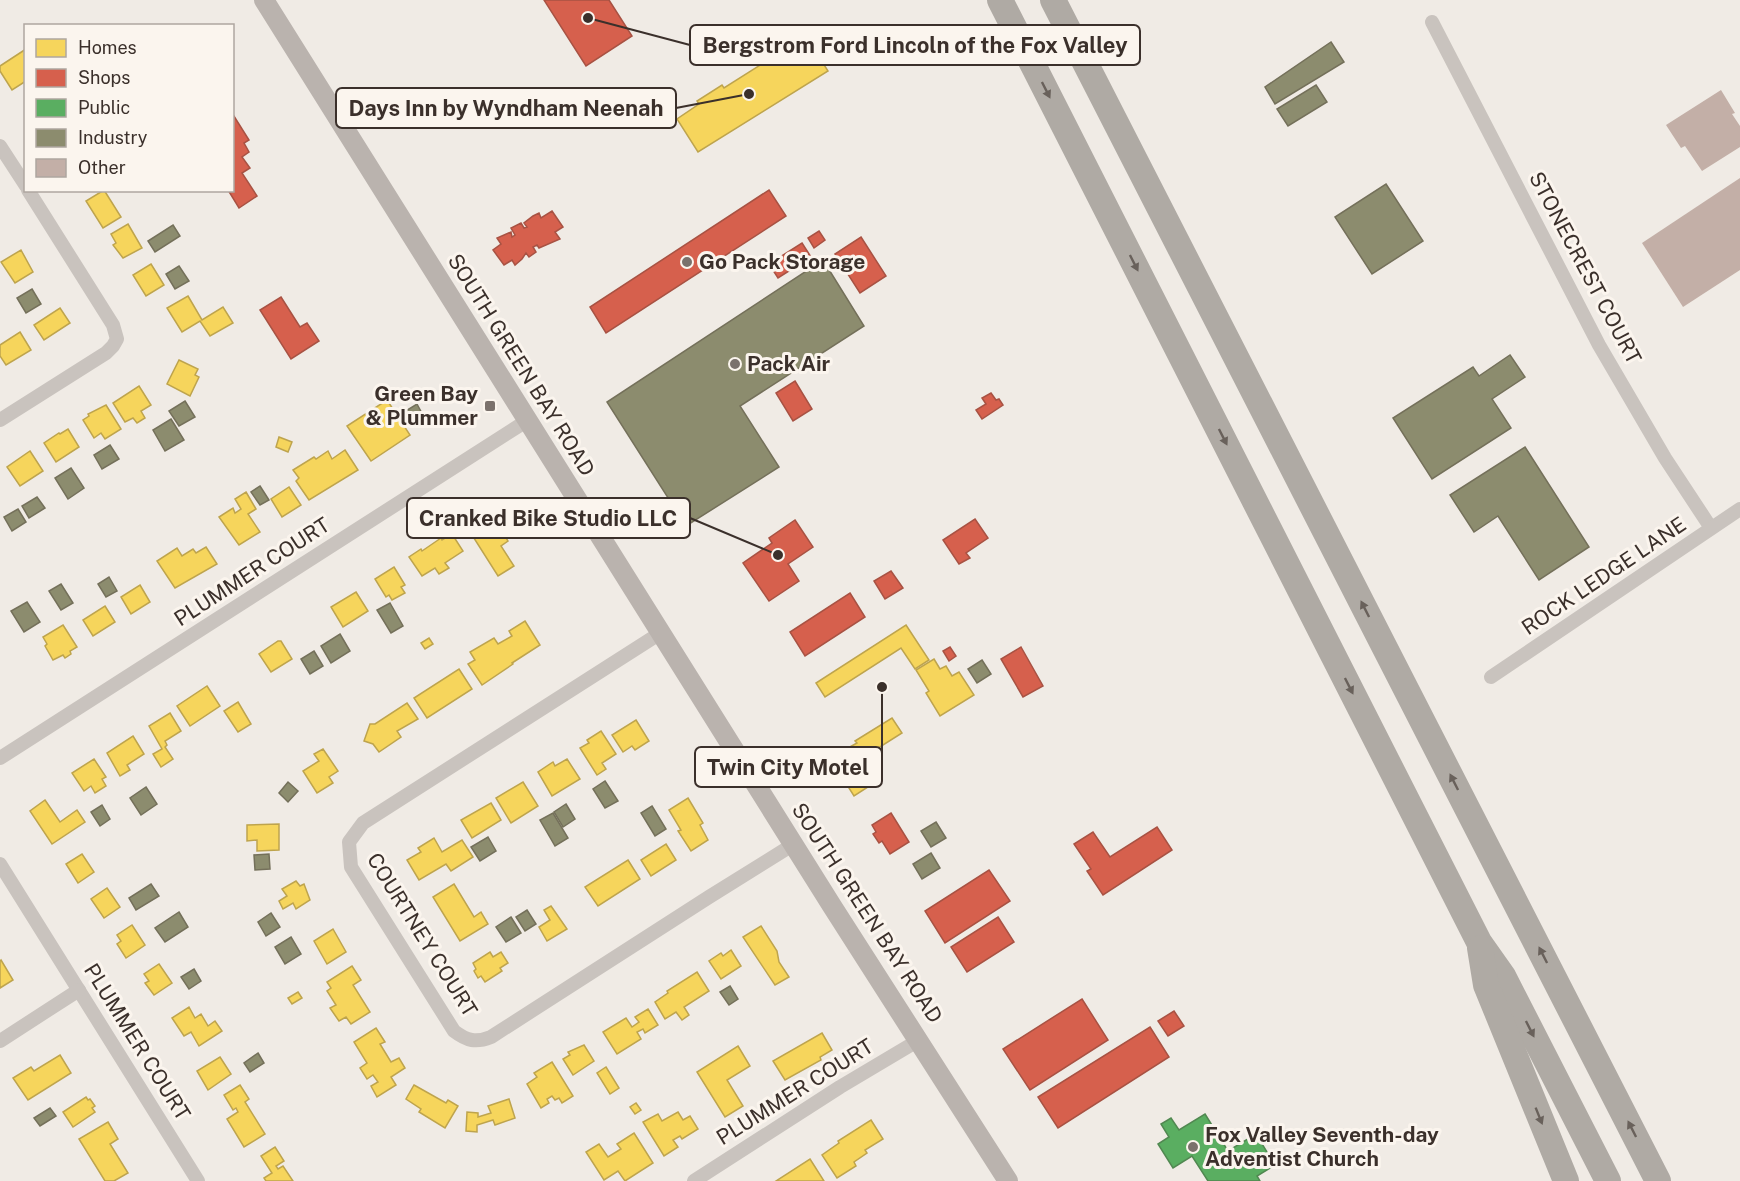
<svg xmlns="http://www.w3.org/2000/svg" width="1740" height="1181" font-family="'Public Sans',sans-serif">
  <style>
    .homes { fill: #f6d55c; stroke: #bea44d; stroke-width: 1.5 }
    .shops { fill: #d6604d; stroke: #a85243; stroke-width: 1.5 }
    .public { fill: #5aae61; stroke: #518851; stroke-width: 1.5 }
    .industry { fill: #8c8c6e; stroke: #74705a; stroke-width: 1.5 }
    .building { fill: #c3afa7 }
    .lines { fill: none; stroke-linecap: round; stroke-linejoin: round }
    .minor { stroke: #c9c3be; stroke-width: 14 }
    .secondary { stroke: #bab3ae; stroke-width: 20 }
    .motorway { stroke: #afaaa4; stroke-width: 26 }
    .oneway { fill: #69615b }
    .poi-dot { fill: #7a716c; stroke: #fbf5ee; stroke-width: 2 }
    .labels { text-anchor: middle; stroke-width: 6; stroke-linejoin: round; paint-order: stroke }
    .poi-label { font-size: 21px; font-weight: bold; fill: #3b302b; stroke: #fbf5ee; text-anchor: start }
    .street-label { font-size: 21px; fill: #3b302b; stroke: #fbf5ee }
    .leader { fill: none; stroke: #3b302b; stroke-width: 2 }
    .callout-dot { fill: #3b302b; stroke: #fbf5ee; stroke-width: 2 }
    .callout { fill: #fbf5ee; stroke: #3b302b; stroke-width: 2 }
    .callout-label { font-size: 22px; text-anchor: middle; font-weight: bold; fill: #3b302b }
  </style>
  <rect width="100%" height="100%" fill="#f0ebe5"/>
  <g class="homes">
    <path d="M806,36L828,71L698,152L677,119L699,104L697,101L722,85L724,88Z"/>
    <path d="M26,49V81L12,90L0,71V66Z"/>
    <path d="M104,190L121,217L103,228L86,201Z"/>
    <path d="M128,224L142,248L123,258L113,245L116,243L111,234Z"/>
    <path d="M21,250L33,272L15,283L1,262Z"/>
    <path d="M151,264L164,285L146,296L133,275Z"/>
    <path d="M188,296L202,320L223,307L233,323L210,336L200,321L182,332L167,308Z"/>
    <path d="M60,308L70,323L44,340L34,325Z"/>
    <path d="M20,332L31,350L6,365L0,356V345Z"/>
    <path d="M179,360L198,369L195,375L199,377L190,396L167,384Z"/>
    <path d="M139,386L151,405L141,411L145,418L137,423L133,418L125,422L113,403Z"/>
    <path d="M387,400L410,435L371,461L347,426Z"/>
    <path d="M106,405L121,429L105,439L101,433L94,438L83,420L89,416L88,414Z"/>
    <path d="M68,429L79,447L56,462L44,443L59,433L60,434Z"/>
    <path d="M279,437L292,442L288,452L276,447Z"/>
    <path d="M345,450L358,470L309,500L296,481L299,478L293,470L314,457L316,459L328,451L332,459Z"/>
    <path d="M30,451L43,471L20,486L7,467Z"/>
    <path d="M289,487L301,505L282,517L271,499Z"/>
    <path d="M246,492L256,509L248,514L260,532L239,545L219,517L233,508L235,513L241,509L235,499Z"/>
    <path d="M478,500L492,519L494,518L508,541L501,546L514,566L498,576L465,524L469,522L461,510Z"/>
    <path d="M452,534L463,551L445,563L449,568L439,574L435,568L422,576L409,557L421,549L422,551L441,538L442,540Z"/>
    <path d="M206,547L217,564L175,588L157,561L177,548L182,556L193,549L196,553Z"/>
    <path d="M394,567L405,585L401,587L405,593L392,600L389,595L386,597L375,579Z"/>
    <path d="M140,585L150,602L131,614L121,597Z"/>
    <path d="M356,592L368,611L343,627L331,607Z"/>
    <path d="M105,606L115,622L93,636L83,620Z"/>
    <path d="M525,621L540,645L512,663L513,664L482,685L468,664L475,660L470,652L494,638L498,644L512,636L509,631Z"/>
    <path d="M63,625L77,647L70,651L71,654L65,658L63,655L53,660L45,646L47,644L43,637Z"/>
    <path d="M906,625L929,660L915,669L901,648L825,697L816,683Z"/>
    <path d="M429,638L433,644L425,649L421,643Z"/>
    <path d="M278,641H281L292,659L271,672L259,654Z"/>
    <path d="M934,659L940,669L946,666L952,676L959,672L974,695L940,716L926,693L929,691L916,670Z"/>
    <path d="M459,669L472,689L427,718L414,698Z"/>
    <path d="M207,686L220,706L190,726L177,706Z"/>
    <path d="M238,702L251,724L238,732L224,711Z"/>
    <path d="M407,703L418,719L397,731L401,737L379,752L373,744L364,741L370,724H375Z"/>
    <path d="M170,713L181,731L165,741L167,745L165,747L173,759L161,767L153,754L162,749L149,726Z"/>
    <path d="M892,718L902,733L856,762L871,785L854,796L830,758L857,743L855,741Z"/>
    <path d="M636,720L649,741L635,750L632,746L623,752L612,735Z"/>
    <path d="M601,731L616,754L602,763L606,769L597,775L580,748L589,743L587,740Z"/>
    <path d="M133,736L144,754L127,765L130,770L120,776L107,753Z"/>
    <path d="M323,749L338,771L329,777L333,783L317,793L303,771L319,761L314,754Z"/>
    <path d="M94,759L106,777L102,779L106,786L95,793L91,786L84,791L72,773Z"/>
    <path d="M567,759L580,779L552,796L538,772L553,762L555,766Z"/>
    <path d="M523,782L538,806L511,823L496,798Z"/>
    <path d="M688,798L703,823L700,825L708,840L691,851L678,831L681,830L669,810Z"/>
    <path d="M45,800L60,822L77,810L85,822L52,844L30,811Z"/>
    <path d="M491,803L501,820L472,838L461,820Z"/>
    <path d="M279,824V850L257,851V840L247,841V825Z"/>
    <path d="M434,838L442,852L462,840L473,857L451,871L446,864L419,880L407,860L421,852L418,848Z"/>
    <path d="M666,844L676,860L651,876L641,860Z"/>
    <path d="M82,854L94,872L78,883L66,864Z"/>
    <path d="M628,860L640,879L598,906L585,887Z"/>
    <path d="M296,881L300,886L304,884L310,900L296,909L293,903L283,909L279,901L287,896L282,889Z"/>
    <path d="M454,884L474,917L481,912L488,924L460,941L433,897Z"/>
    <path d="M107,888L120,907L104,918L91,899Z"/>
    <path d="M551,906L567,929L547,941L539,927L550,920L544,910Z"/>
    <path d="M132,925L145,945L126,958L117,944L121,941L117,935Z"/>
    <path d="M761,926L777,951L779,962L789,977L775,985L743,937Z"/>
    <path d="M333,929L346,952L327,964L314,941Z"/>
    <path d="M731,950L741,966L721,979L709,961L721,953L723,956Z"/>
    <path d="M490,952L493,957L501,952L508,963L500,968L502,971L485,982L481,976L478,978L474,971L476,969L473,963Z"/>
    <path d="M1,960L13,980L0,988V961Z"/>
    <path d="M159,964L172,983L154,995L145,983L149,981L144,974Z"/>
    <path d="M352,966L361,980L353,985L370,1012L351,1024L346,1017L339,1021L330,1008L336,1005L327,991L331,988L327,982Z"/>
    <path d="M697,972L709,991L684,1007L689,1015L682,1020L676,1012L665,1019L655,1002L668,993L667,991Z"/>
    <path d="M298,992L302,998L292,1004L288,998Z"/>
    <path d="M189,1007L195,1018L201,1014L208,1026L215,1021L222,1031L199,1046L191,1032L184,1036L172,1018Z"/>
    <path d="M648,1009L658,1025L645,1033L643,1029L637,1032L641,1039L617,1054L603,1032L626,1018L632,1027L639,1022L635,1017Z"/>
    <path d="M376,1028L385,1042L380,1044L391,1062L399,1058L405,1068L391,1077L396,1085L377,1097L371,1086L378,1082L373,1075L367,1079L360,1068L367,1063L354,1042Z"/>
    <path d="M822,1033L832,1050L820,1057L821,1060L785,1080L773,1061Z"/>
    <path d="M584,1045L594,1061L573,1075L563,1059L570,1055L568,1052Z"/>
    <path d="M738,1046L750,1066L727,1080L743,1106L725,1117L697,1072Z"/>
    <path d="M60,1055L71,1073L28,1100L13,1078L31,1067L34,1071Z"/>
    <path d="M220,1057L231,1074L208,1090L197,1071Z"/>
    <path d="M552,1062L573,1096L562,1103L559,1098L555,1100L552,1096L547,1099L549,1103L541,1108L527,1084L537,1077L534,1073Z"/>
    <path d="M606,1067L619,1088L610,1094L597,1073Z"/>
    <path d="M240,1085L249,1099L245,1102L265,1134L244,1147L227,1119L238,1112L236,1108L233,1110L224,1095Z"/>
    <path d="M414,1085L446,1103L448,1100L458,1106L445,1128L419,1112L421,1109L406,1099Z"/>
    <path d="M86,1097L88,1100L90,1099L95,1106L92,1108L95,1112L73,1127L63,1112Z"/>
    <path d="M509,1099L515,1118L495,1125L493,1120L477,1125V1132L466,1131L467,1112L478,1113V1117L491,1113L488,1106Z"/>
    <path d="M636,1103L641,1110L635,1114L630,1107Z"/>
    <path d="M678,1112L683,1120L690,1116L698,1129L682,1139L680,1136L673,1140L678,1147L664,1156L643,1122L658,1114L662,1121Z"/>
    <path d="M871,1120L883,1139L865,1150L867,1153L854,1162L856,1166L837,1178L822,1155L839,1143L838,1141Z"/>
    <path d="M108,1122L118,1139L110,1144L128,1173L114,1181H105L79,1139Z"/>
    <path d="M634,1133L653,1163L625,1181L618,1171L604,1180L586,1152L599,1144L608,1157L621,1149L617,1144Z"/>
    <path d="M275,1147L284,1161L276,1166L278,1169L283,1166L293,1181H266L264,1178L272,1173L261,1156Z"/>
    <path d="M810,1159L824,1181H776Z"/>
  </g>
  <g class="shops">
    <path d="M544,0H609L632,36L586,66Z"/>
    <path d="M232,113L249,140L244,143L249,152L242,157L250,168L242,173L257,196L239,208L228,190H232Z"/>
    <path d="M769,190L786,216L606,333L590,307Z"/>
    <path d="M552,211L563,227L555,232L560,239L539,248L537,245L533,247L536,252L529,257L526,253L522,259L515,265L512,260L504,265L493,250L501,244L497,238L511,232L512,237L515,235L511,228L521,223L524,228L527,227L524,223L533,216L539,213L541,218Z"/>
    <path d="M819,231L825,240L814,248L808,238Z"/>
    <path d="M861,237L886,276L860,293L835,254Z"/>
    <path d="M802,243L811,257L778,278L769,264Z"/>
    <path d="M281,297L300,327L307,323L319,341L291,359L260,310Z"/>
    <path d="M795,381L812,409L793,421L776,393Z"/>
    <path d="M991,393L996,400L999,399L1003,405L982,419L976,410L986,404L982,398Z"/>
    <path d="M975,519L988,538L966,553L970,558L959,564L943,540Z"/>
    <path d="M795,520L813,547L788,564L799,581L769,601L743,563L772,543L769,538Z"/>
    <path d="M891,571L903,588L885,599L874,581Z"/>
    <path d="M850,593L865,617L805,656L790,632Z"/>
    <path d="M950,647L956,656L949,661L943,651Z"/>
    <path d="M1021,647L1043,686L1023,697L1001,659Z"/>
    <path d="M891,813L909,842L890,854L882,841L879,843L873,834L876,832L872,825Z"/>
    <path d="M1157,827L1172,850L1103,895L1087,871L1091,869L1074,844L1093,832L1110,857Z"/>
    <path d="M989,870L1010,901L945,943L925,911Z"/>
    <path d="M998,917L1014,942L967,972L951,947Z"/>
    <path d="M1082,999L1108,1040L1030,1090L1003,1049Z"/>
    <path d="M1174,1011L1184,1026L1168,1036L1158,1021Z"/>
    <path d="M1150,1027L1169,1057L1058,1128L1038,1097Z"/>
  </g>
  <path class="public" d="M1205,1114L1228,1151L1256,1134L1275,1165L1257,1176L1260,1181H1208L1192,1156L1173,1168L1158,1144L1169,1137L1161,1124L1171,1118L1179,1130Z"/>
  <g class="industry">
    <path d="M1331,42L1344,62L1275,104L1265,87Z"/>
    <path d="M1316,85L1327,102L1288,126L1277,109Z"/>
    <path d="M1386,184L1423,241L1372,274L1335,217Z"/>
    <path d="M173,225L180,236L155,252L148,241Z"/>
    <path d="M823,260L864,326L740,406L779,467L686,526L607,402Z"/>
    <path d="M179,266L189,281L175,289L166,274Z"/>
    <path d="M32,289L41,304L26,313L17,298Z"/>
    <path d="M1510,355L1525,377L1492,399L1511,428L1432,479L1393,418L1473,367L1479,376Z"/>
    <path d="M185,401L195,417L179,426L169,411Z"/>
    <path d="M417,404L425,419L413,426L404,412Z"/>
    <path d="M171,419L184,440L165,451L153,430Z"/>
    <path d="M110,445L119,459L102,469L94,455Z"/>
    <path d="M1525,447L1589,547L1539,580L1498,516L1474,532L1450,495Z"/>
    <path d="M71,468L84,488L68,499L55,478Z"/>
    <path d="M260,486L269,500L260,505L251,492Z"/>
    <path d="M37,497L45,508L29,518L22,506Z"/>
    <path d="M18,509L26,522L12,531L4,517Z"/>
    <path d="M109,577L117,591L106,597L98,584Z"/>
    <path d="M61,584L73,603L61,610L49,591Z"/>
    <path d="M27,602L40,622L24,632L11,611Z"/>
    <path d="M390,603L403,626L391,633L377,610Z"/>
    <path d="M340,634L350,651L331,663L321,646Z"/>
    <path d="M314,651L323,666L310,674L301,659Z"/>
    <path d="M982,660L991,674L977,683L968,669Z"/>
    <path d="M605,781L618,801L605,808L593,789Z"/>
    <path d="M288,782L298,791L288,802L279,793Z"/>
    <path d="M146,787L157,804L141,815L130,798Z"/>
    <path d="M566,804L575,819L563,827L554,812Z"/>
    <path d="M102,805L110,819L100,826L91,812Z"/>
    <path d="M652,806L666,829L655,836L641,813Z"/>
    <path d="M553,813L568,838L555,846L540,820Z"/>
    <path d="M936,822L946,838L931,847L921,831Z"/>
    <path d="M488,837L496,851L480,861L471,847Z"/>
    <path d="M931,853L940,868L922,879L913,864Z"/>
    <path d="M269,854L270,869L255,870L254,855Z"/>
    <path d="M151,884L159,896L136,910L129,898Z"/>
    <path d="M527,910L536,924L525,931L516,917Z"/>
    <path d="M179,912L188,927L165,942L155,928Z"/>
    <path d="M271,913L280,927L266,936L258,922Z"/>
    <path d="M511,917L521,933L506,942L496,927Z"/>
    <path d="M291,937L301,954L285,964L275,947Z"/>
    <path d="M194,969L201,981L189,989L181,977Z"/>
    <path d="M730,986L738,999L729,1005L720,992Z"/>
    <path d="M258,1053L264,1063L250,1072L244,1063Z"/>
    <path d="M50,1108L56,1116L40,1126L34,1118Z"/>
  </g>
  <g class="building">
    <path d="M1721,90L1735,113L1732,114L1740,126V147L1702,171L1685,146L1681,148L1666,125Z"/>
    <path d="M1740,178V270L1683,307L1642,243Z"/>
  </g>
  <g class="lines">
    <g class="minor">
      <path d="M1432,22L1599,345L1665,458L1711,528"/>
      <path d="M0,146L26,186"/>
      <path d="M0,420L106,353L113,346L117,339L113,325L28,190"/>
      <path d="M662,632L363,823L349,842L351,867L454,1031C467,1041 476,1043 491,1037L709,897L794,844"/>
      <path d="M1491,677L1740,509"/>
      <path d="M0,758L528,420"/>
      <path d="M0,864L198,1181"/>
      <path d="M0,1041L79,990"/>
      <path d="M694,1181L840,1087L919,1040"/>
    </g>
    <path class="secondary" d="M264,0L832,906L1008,1181"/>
    <g class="motorway">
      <path d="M1000,0L1479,942L1503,976L1608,1181"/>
      <path d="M1053,0L1658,1181"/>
      <path d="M1480,948L1486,985L1566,1181"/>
    </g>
  </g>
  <defs><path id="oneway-solid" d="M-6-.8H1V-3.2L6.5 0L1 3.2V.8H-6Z" transform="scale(1.5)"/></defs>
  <g class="oneway">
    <use href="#oneway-solid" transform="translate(1046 90) rotate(63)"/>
    <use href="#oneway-solid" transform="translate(1134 263) rotate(63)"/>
    <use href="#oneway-solid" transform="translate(1223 437) rotate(63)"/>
    <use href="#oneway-solid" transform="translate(1365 609) rotate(-117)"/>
    <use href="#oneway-solid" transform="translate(1349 686) rotate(63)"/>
    <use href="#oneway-solid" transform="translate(1454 782) rotate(-117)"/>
    <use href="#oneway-solid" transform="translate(1543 955) rotate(-117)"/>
    <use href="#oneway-solid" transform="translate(1530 1029) rotate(63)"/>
    <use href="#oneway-solid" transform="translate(1539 1116) rotate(68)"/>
    <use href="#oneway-solid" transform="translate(1632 1129) rotate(-117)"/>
  </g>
  <g class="poi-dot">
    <circle cx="687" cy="262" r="6"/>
    <circle cx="735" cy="364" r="6"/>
    <rect x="484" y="400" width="12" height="12" rx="3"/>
    <circle cx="1193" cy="1147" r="6"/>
  </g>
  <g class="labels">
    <g class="poi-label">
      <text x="699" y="269">Go Pack Storage</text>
      <text x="747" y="371">Pack Air</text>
      <text x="478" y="401" text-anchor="end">Green Bay<tspan x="478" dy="24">&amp; Plummer</tspan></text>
      <text x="1205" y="1142">Fox Valley Seventh-day<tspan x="1205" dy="24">Adventist Church</tspan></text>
    </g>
    <g class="street-label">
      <text transform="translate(1585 268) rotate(62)" y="7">STONECREST COURT</text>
      <text transform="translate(521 365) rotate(58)" y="7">SOUTH GREEN BAY ROAD</text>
      <text transform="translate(252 572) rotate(-33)" y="7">PLUMMER COURT</text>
      <text transform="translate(1604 576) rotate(-34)" y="7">ROCK LEDGE LANE</text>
      <text transform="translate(867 913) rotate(57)" y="7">SOUTH GREEN BAY ROAD</text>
      <text transform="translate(422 935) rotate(58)" y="7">COURTNEY COURT</text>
      <text transform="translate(137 1042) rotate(58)" y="7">PLUMMER COURT</text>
      <text transform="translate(795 1092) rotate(-32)" y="7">PLUMMER COURT</text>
    </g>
  </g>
  <path class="leader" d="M588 18L690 45M749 94L676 108M778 555L690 518M882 687L882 767"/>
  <g class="callout-dot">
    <circle cx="588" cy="18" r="6"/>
    <circle cx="749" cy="94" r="6"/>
    <circle cx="778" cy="555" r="6"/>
    <circle cx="882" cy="687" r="6"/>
  </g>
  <g class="callout">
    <rect x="690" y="25" width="450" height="40" rx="6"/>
    <rect x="336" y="88" width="340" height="40" rx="6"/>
    <rect x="407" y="498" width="283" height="40" rx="6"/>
    <rect x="695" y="747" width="187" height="40" rx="6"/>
  </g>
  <g class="callout-label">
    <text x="915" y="53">Bergstrom Ford Lincoln of the Fox Valley</text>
    <text x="506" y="116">Days Inn by Wyndham Neenah</text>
    <text x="548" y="526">Cranked Bike Studio LLC</text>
    <text x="788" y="775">Twin City Motel</text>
  </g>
  <rect x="24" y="24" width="210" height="168" fill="#fbf5ee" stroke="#aea6a0" stroke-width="1.5"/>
  <rect x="36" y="39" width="30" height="18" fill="#f6d55c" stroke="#aea6a0" stroke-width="1.5"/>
  <text x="78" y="54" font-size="18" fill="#3b302b">Homes</text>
  <rect x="36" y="69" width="30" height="18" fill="#d6604d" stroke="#aea6a0" stroke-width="1.5"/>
  <text x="78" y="84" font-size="18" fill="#3b302b">Shops</text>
  <rect x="36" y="99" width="30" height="18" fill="#5aae61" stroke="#aea6a0" stroke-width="1.5"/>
  <text x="78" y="114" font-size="18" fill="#3b302b">Public</text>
  <rect x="36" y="129" width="30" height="18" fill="#8c8c6e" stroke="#aea6a0" stroke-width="1.5"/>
  <text x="78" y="144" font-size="18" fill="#3b302b">Industry</text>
  <rect x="36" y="159" width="30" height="18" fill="#c3afa7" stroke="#aea6a0" stroke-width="1.5"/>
  <text x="78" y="174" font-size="18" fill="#3b302b">Other</text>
</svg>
